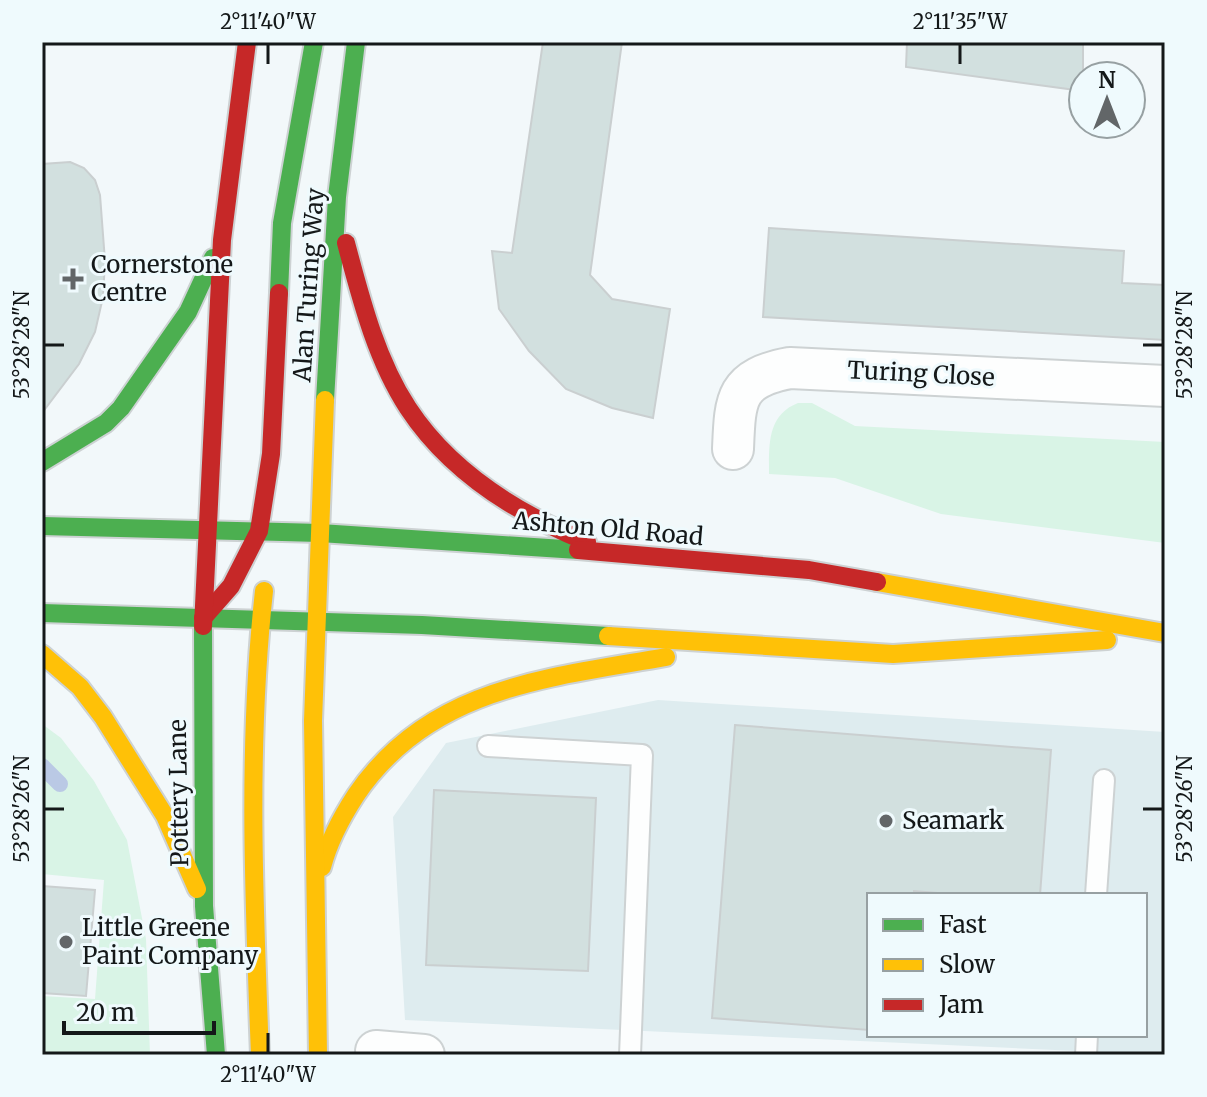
<svg xmlns="http://www.w3.org/2000/svg" width="1207" height="1097" font-family="Merriweather,serif">
  <style>
    .built { fill: #deecef; fill-rule: evenodd }
    .green { fill: #d9f4e6 }
    .lines { fill: none; stroke-linecap: round; stroke-linejoin: round }
    .stream { stroke: #bac9e5; stroke-width: 16 }
    .building { fill: #d2e0df; stroke: #cacfd0; stroke-width: 2 }
    .lane-casing { stroke: #cdd2d3; stroke-width: 24 }
    .street-casing { stroke: #cdd2d3; stroke-width: 44 }
    .fast-casing { stroke: #cdd2d3; stroke-width: 22 }
    .slow-casing { stroke: #cdd2d3; stroke-width: 22 }
    .jam-casing { stroke: #cdd2d3; stroke-width: 22 }
    .lane { stroke: #fdfefe; stroke-width: 20 }
    .street { stroke: #fdfefe; stroke-width: 40 }
    .fast { stroke: #4caf50; stroke-width: 18 }
    .slow { stroke: #ffc107; stroke-width: 18 }
    .jam { stroke: #c62828; stroke-width: 18 }
    .ticks { fill: none; stroke: #141819; stroke-width: 3 }
    .poi-dot { fill: #626668; stroke: #effafd; stroke-width: 3 }
    .labels { text-anchor: middle; stroke-width: 6; stroke-linejoin: round; paint-order: stroke }
    .poi-label { font-size: 24px; fill: #141819; stroke: #effafd; text-anchor: start }
    .street-label { font-size: 24px; fill: #141819; stroke: #effafd }
    .neatline { fill: none; stroke: #141819; stroke-width: 3 }
    .ticks-label { font-size: 20px; text-anchor: middle; fill: #141819 }
  </style>
  <rect width="100%" height="100%" fill="#f2f8fa"/>
  <path class="built" d="M658,700L1165,732V1055L405,1020L393,817L446,743ZM869,895H1145V1035H869Z"/>
  <g class="green">
    <path d="M798,403H812L855,426L1165,442V543L941,514L835,478L769,474C769,445 767,415 798,403Z"/>
    <path d="M42,724L61,738L94,781L127,840L146,939L150,1055H42V996L95,999L104,880L42,874Z"/>
  </g>
  <g class="lines">
    <path class="stream" d="M42,766L60,784"/>
  </g>
  <g class="building">
    <path d="M543,42H622L590,275L612,299L670,309L653,418L612,408L566,389L529,351L499,309L492,251L512,253Z"/>
    <path d="M907,42H1083V91L906,67Z"/>
    <path d="M70,162L84,168L95,180L100,195L105,261L103,297L95,332L79,364L42,413V164Z"/>
    <path d="M769,228L1124,251L1122,283L1165,285V340L763,317Z"/>
    <path d="M735,725L1051,750L1040,895H962L914,891V895H869V1030L712,1018Z"/>
    <path d="M434,790L596,798L588,971L426,965Z"/>
    <path d="M42,886L95,890L86,996L42,993Z"/>
  </g>
  <g class="lines">
    <defs>
      <g id="lane">
        <path d="M488,746L642,755L630,1055"/>
        <path d="M1096,895L1104,780"/>
        <path d="M1086,1055L1087,1035"/>
      </g>
      <g id="street">
        <path d="M733,449C735,399 735,378 790,368L1165,386"/>
        <path d="M376,1051L424,1055"/>
      </g>
      <g id="fast">
        <path d="M279,293L282,223L314,42"/>
        <path d="M325,400L337,197L356,42"/>
        <path d="M42,462L106,423L121,408L188,312L213,258"/>
        <path d="M42,526L320,533L578,550"/>
        <path d="M42,613L422,625L608,636"/>
        <path d="M203,626L204,906L216,1055"/>
      </g>
      <g id="slow">
        <path d="M877,582L1165,633"/>
        <path d="M608,636L893,654L1107,640"/>
        <path d="M42,654L80,687L103,717L165,816L197,889"/>
        <path d="M322,867C329,840 341,818 356,795C429,687 548,678 666,657"/>
        <path d="M260,1055C254,900 247,746 264,591"/>
        <path d="M318,1055L313,721L325,400"/>
      </g>
      <g id="jam">
        <path d="M346,243C361,299 376,359 408,408C450,472 518,514 587,542"/>
        <path d="M578,550L809,570L877,582"/>
        <path d="M203,618L231,586L259,531L271,454L279,293"/>
        <path d="M203,626L222,240L247,42"/>
      </g>
    </defs>
    <use href="#lane" class="lane-casing"/>
    <use href="#street" class="street-casing"/>
    <use href="#fast" class="fast-casing"/>
    <use href="#slow" class="slow-casing"/>
    <use href="#jam" class="jam-casing"/>
    <use href="#lane" class="lane"/>
    <use href="#street" class="street"/>
    <use href="#fast" class="fast"/>
    <use href="#slow" class="slow"/>
    <use href="#jam" class="jam"/>
  </g>
  <path class="ticks" d="M268,44V64M960,44V64M44,345H64M1143,345H1163M44,809H64M1143,809H1163M268,1033V1053"/>
  <g class="poi-dot">
    <path d="M69 267h8v8h8v8h-8v8h-8v-8h-8v-8h8z"/>
    <circle cx="886" cy="821" r="8"/>
    <circle cx="66" cy="942" r="8"/>
  </g>
  <g class="labels">
    <g class="poi-label">
      <text x="91" y="273">Cornerstone<tspan x="91" dy="28">Centre</tspan></text>
      <text x="902" y="829">Seamark</text>
      <text x="82" y="936">Little Greene<tspan x="82" dy="28">Paint Company</tspan></text>
    </g>
    <g class="street-label">
      <text transform="translate(309 285) rotate(-86)" y="8">Alan Turing Way</text>
      <text transform="translate(921 374) rotate(3)" y="8">Turing Close</text>
      <text transform="translate(608 529) rotate(5)" y="8">Ashton Old Road</text>
      <text transform="translate(179 793) rotate(-91)" y="8">Pottery Lane</text>
    </g>
  </g>
  <rect width="1207" height="1097" fill="none" stroke="#effafd" stroke-width="88"/>
  <rect x="867" y="893" width="280" height="144" fill="#effafd" stroke="#97a0a2" stroke-width="2"/>
  <rect x="883" y="919" width="40" height="12" fill="#4caf50" stroke="#97a0a2" stroke-width="2"/>
  <text x="939" y="933" font-size="24" fill="#141819">Fast</text>
  <rect x="883" y="959" width="40" height="12" fill="#ffc107" stroke="#97a0a2" stroke-width="2"/>
  <text x="939" y="973" font-size="24" fill="#141819">Slow</text>
  <rect x="883" y="999" width="40" height="12" fill="#c62828" stroke="#97a0a2" stroke-width="2"/>
  <text x="939" y="1013" font-size="24" fill="#141819">Jam</text>
  <g transform="translate(1107 100)"><circle r="38" fill="#effafd" stroke="#97a0a2" stroke-width="2"/>
  <path d="M0-6L14 30L0 20L-14 30Z" fill="#626668"/>
  <text y="-12" font-size="22" font-weight="bold" text-anchor="middle" fill="#141819">N</text>
  </g>
  <path d="M64 1021v12h150v-12" fill="none" stroke="#141819" stroke-width="4"/>
  <text x="76" y="1021" font-size="24" fill="#141819" stroke="#effafd" stroke-width="6" paint-order="stroke">20 m</text>
  <rect x="44" y="44" width="1119" height="1009" class="neatline"/>
  <g class="ticks-label">
    <text x="268" y="29">2°11'40"W</text>
    <text x="960" y="29">2°11'35"W</text>
    <text transform="translate(22 345) rotate(-90)" y="7">53°28'28"N</text>
    <text transform="translate(1185 345) rotate(-90)" y="7">53°28'28"N</text>
    <text transform="translate(22 809) rotate(-90)" y="7">53°28'26"N</text>
    <text transform="translate(1185 809) rotate(-90)" y="7">53°28'26"N</text>
    <text x="268" y="1082">2°11'40"W</text>
  </g>
</svg>
